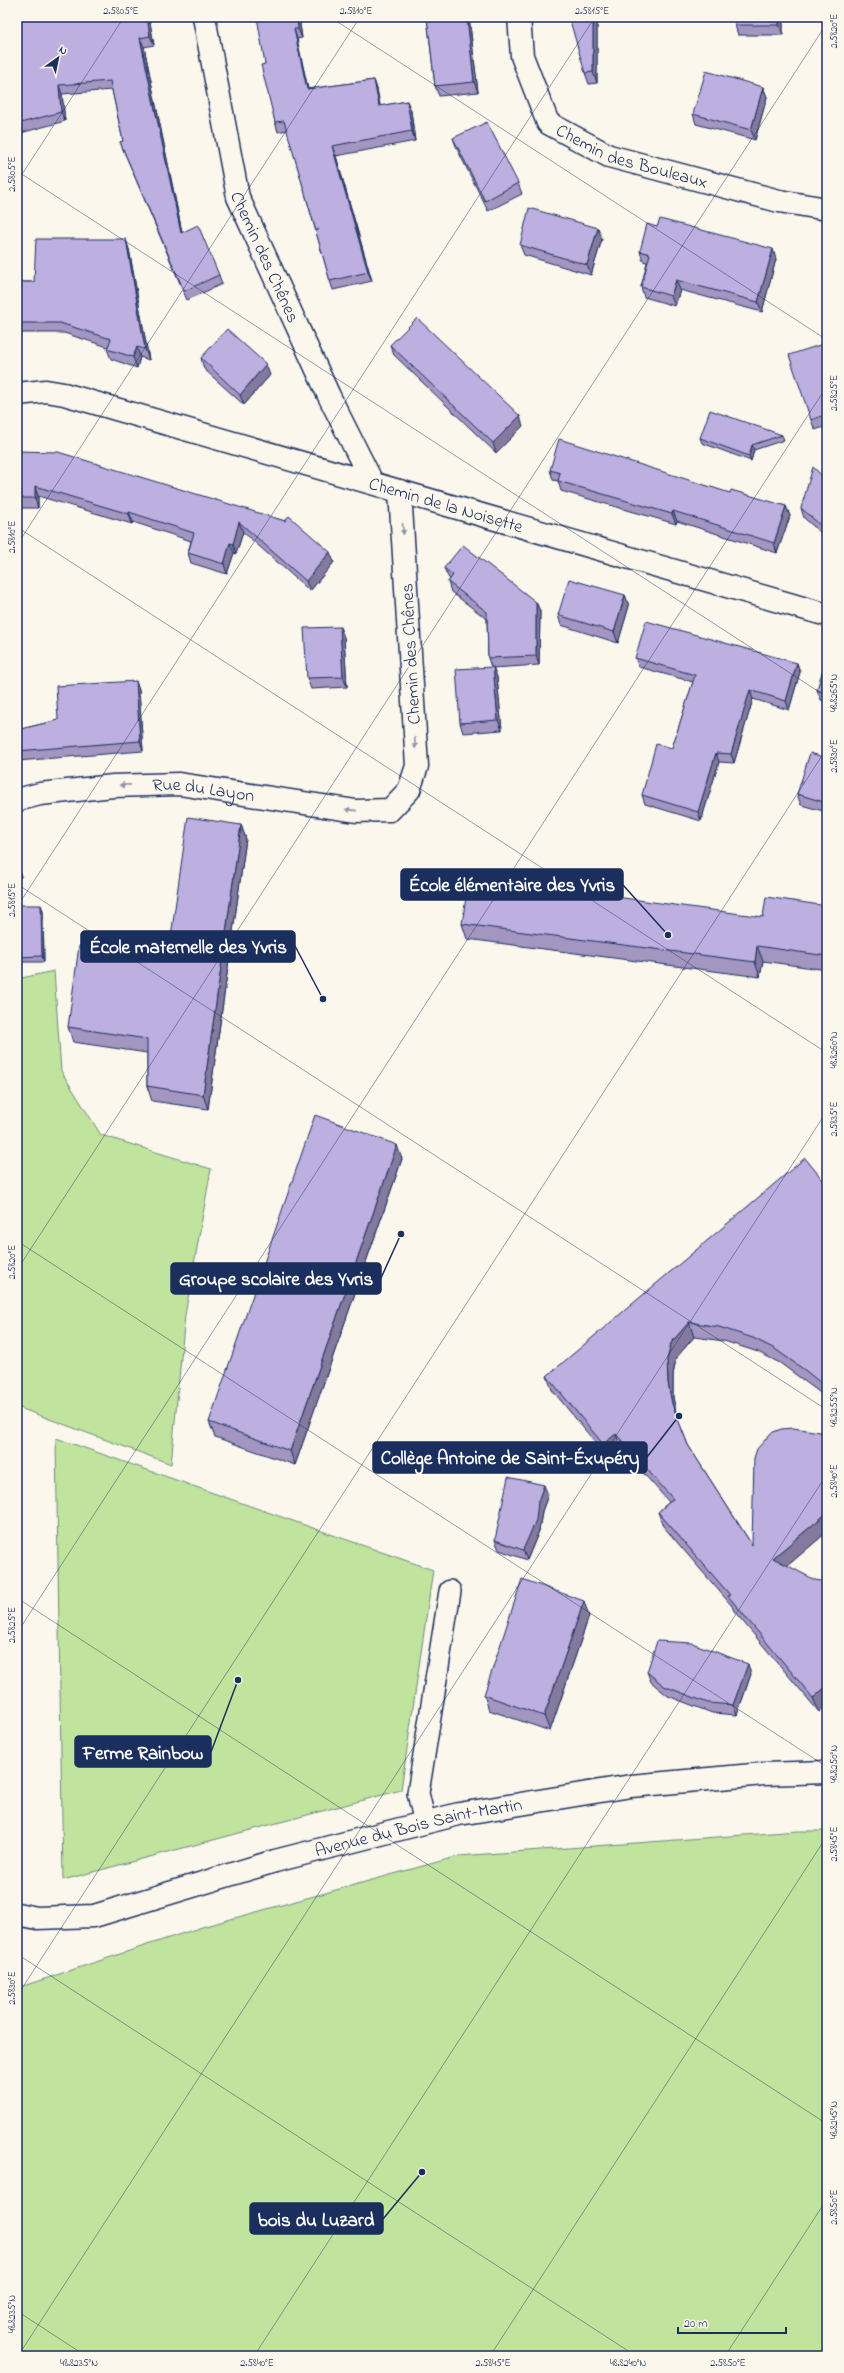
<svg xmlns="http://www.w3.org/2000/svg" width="844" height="2373" font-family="'Indie Flower',sans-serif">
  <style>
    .green { fill: #c0e49e; stroke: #6e8a7e }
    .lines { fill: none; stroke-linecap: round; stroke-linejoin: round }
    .lane-casing { stroke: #1b2f5e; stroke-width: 24 }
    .street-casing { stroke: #1b2f5e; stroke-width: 25 }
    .lane { stroke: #fbf7ec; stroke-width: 21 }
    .street { stroke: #fbf7ec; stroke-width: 22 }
    .wall { fill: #a396c1; stroke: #1b2f5e }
    .shaded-wall { fill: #847a9d; stroke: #1b2f5e }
    .building { fill: #bdafe0; stroke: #1b2f5e }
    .oneway { fill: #8b93a5 }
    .ticks { fill: none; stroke: #1b2f5e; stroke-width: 1; stroke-opacity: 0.45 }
    .labels { text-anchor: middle; stroke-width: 4; stroke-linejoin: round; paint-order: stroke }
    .street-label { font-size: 18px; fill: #1b2f5e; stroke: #fbf7ec }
    .leader { fill: none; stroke: #1b2f5e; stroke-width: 1.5 }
    .callout-dot { fill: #1b2f5e; stroke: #fbf7ec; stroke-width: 1.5 }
    .callout { fill: #1b2f5e; stroke: #1b2f5e; stroke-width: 1.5 }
    .callout-label { font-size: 19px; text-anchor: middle; font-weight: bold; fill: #fff }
    .neatline { fill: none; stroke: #1b2f5e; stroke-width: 1.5 }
    .ticks-label { font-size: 10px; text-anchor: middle; fill: #1b2f5e }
  </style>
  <rect width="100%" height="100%" fill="#fbf7ec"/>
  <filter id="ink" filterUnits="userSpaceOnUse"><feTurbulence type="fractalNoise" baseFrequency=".025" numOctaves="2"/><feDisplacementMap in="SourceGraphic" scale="8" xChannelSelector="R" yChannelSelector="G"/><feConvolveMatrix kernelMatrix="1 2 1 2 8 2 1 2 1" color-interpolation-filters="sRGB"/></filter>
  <g filter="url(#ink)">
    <g class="green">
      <path d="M54,971L61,1071L101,1135L211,1169L185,1315L171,1464L17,1407V979Z"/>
      <path d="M56,1438L433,1570L401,1790L63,1880Z"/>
      <path d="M798,1831H827V2356H17V1988L202,1927L459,1856Z"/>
    </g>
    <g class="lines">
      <defs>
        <path id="lane" d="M425,1823L418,1793L450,1591"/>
        <g id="street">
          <path id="s1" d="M204,17L238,197L329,396L372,482"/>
          <path id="s2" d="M519,17L522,56L548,123L609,156L779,201L827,209"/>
          <path id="s3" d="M17,394L46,391L64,394L827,615"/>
          <path id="s4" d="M17,800L40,794L113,786L179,784L356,811L390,810L409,790L417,766L400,491"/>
          <path id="s5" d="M17,1914L37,1918L94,1916L275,1861L459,1814L631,1786L764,1774L827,1772"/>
        </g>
      </defs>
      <use href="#lane" class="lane-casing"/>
      <use href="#street" class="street-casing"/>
      <use href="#lane" class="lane"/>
      <use href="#street" class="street"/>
    </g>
    <g class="wall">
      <path d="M17,17H149L154,45L144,47L182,232L219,275L222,284L187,300L120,142L123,141L112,90L62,94L65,121L17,134Z"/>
      <path d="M299,17L302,38L297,39L308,89L374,80L377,89L380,106L407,101L411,111L415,141L336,156L372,281L333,290L330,281L287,130L278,132L275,122L265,64Z"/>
      <path d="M427,17H469L478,92L439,96L435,86Z"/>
      <path d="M597,17V83L589,84L585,73Z"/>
      <path d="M783,17V35H738L735,25Z"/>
      <path d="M763,87L767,97L755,140L696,124L693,114Z"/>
      <path d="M453,138L518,183L522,194L488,211L457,149Z"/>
      <path d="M602,239L591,275L524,255L520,245Z"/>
      <path d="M129,249L149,360L140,357L137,368L111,359L107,349L108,347L64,333H17V282H34Z"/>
      <path d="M640,251L776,259L762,312L680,290L675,306L644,297L641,287L647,262L643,261Z"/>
      <path d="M390,345L523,426L496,453L394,355Z"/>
      <path d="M827,345V426L815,430L811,420Z"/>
      <path d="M201,358L270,375L244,405L204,369Z"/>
      <path d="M782,435L784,440L754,450L751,461L702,443L700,438Z"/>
      <path d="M17,445L19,451L285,521L334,562L310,591L243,532L236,554L234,553L227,574L191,563L188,553L191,541L133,522L132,524L38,496V508H17Z"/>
      <path d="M550,470L730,493L786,506L790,516L777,553L677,521L676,524L561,491L558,481L553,480Z"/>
      <path d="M827,480V538L804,518L801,508Z"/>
      <path d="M444,568L536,602L540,611L539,665L493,668L497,677L502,730L463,733L460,723L491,667L488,658L487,619L451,592L448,582L450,579L448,577Z"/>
      <path d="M625,595L629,606L618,643L561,625L558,615Z"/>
      <path d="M344,637L347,687L311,689L307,678Z"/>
      <path d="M827,656V702L821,700L817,690Z"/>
      <path d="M635,658L797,663L800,672L789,710L753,699L734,763L719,762L701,821L645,804L642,795L672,748L693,682L639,667Z"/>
      <path d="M139,690L143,751L17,761V730L58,720Z"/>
      <path d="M827,758V812L801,805L797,794Z"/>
      <path d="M241,825L246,839L208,1109L152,1101L147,1086V1053L73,1042L68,1027L168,957Z"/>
      <path d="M17,862L21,877L17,878Z"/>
      <path d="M17,905L43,910L44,962H17Z"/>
      <path d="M827,906V970L763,961L760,977L467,939L462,924L763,917Z"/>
      <path d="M402,1159L295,1465L215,1437L209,1422Z"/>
      <path d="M827,1185V1398L811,1386L780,1363L758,1352L724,1341L694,1337L676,1358L673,1375V1397L677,1417L688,1445L752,1545L827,1433V1532L787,1565L819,1712L734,1611L732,1606L663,1526L658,1512L669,1502L621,1448L609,1459L552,1390L547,1376Z"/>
      <path d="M548,1495L542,1511L539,1531L527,1560L499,1550L495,1540Z"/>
      <path d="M589,1616L550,1731L489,1710L484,1695Z"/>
      <path d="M647,1672L751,1674L737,1715L712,1713L668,1696L651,1682Z"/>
    </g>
    <g class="shaded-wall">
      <path d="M147,17H149L154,45L150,36Z"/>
      <path d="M297,17H299L302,38L298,29Z"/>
      <path d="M467,17H469L478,92L474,82Z"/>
      <path d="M593,17H597V83L593,72Z"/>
      <path d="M779,17H783V35L779,25Z"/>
      <path d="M294,29L297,39L310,98L307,89Z"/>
      <path d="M140,38L144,47L184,242L181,233Z"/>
      <path d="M374,80L377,89L382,115L379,106Z"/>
      <path d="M59,85L62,94L65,121L61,112Z"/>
      <path d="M763,87L767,97L755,140L751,130Z"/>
      <path d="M407,101L411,111L415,141L412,131Z"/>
      <path d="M332,146L336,156L372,281L368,272Z"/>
      <path d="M598,228L602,239L591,275L587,265Z"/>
      <path d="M126,239L129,249L149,360L145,349Z"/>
      <path d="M773,249L776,259L762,312L758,302Z"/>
      <path d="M676,280L680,290L675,306L671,296Z"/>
      <path d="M137,347L140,357L137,368L133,357Z"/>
      <path d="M266,364L270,375L244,405L240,395Z"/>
      <path d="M520,416L523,426L496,453L493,443Z"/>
      <path d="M17,445L20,454L17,452Z"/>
      <path d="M752,445L754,450L751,461L749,456Z"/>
      <path d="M35,486L38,496V508L35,498Z"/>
      <path d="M786,506L790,516L777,553L774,543Z"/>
      <path d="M673,511L677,521L676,524L672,514Z"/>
      <path d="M129,512L133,522L132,524L129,514Z"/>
      <path d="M239,522L243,532L236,554L233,544Z"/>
      <path d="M230,543L234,553L227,574L224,564Z"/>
      <path d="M330,552L334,562L310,591L306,581Z"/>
      <path d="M625,595L629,606L618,643L614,632Z"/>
      <path d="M536,602L540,611L539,665L536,656Z"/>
      <path d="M340,627L344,637L347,687L343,677Z"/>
      <path d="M797,663L800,672L789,710L786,701Z"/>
      <path d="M493,667L497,677L502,730L498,720Z"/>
      <path d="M136,681L139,690L143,751L140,741Z"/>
      <path d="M750,690L753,699L734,763L731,754Z"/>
      <path d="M716,753L719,762L701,821L698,812Z"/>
      <path d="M241,825L246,839L208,1109L203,1095Z"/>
      <path d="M17,862L21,877L17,866Z"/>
      <path d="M41,905L43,910L44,962L42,956Z"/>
      <path d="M757,946L763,961L760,977L755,962Z"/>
      <path d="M397,1145L402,1159L295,1465L290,1451Z"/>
      <path d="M689,1322L694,1337L676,1358L673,1375V1397L677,1418L672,1404L668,1383L667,1360L671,1343Z"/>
      <path d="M616,1434L621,1448L609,1459L603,1444Z"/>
      <path d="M544,1485L548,1495L542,1511L539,1531L527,1560L523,1550L538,1501Z"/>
      <path d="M827,1513V1532L779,1573L773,1558Z"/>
      <path d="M584,1601L589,1616L550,1731L544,1716Z"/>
      <path d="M748,1664L751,1674L737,1715L733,1705Z"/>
      <path d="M827,1686V1705L819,1712L813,1698Z"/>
    </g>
    <g class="building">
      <path d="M17,17H147L150,36L140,38L181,233L198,225L219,275L184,291L120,142L123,141L110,81L59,85L61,112L17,124Z"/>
      <path d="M257,17H297L298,29H294L307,89L374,80L379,106L407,101L412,131L332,146L368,272L330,281L316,232L319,229L316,231L284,121L275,122L261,65L265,64Z"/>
      <path d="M427,17H467L474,82L435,86Z"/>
      <path d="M569,17H593V72L585,73Z"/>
      <rect x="735" y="17" width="44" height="8"/>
      <path d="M706,71L763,87L751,130L693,114Z"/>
      <path d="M487,122L518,183L485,201L453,138Z"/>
      <path d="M529,208L598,228L587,265L520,245Z"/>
      <path d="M660,219L773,249L758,302L676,280L671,296L641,287L650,254L640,251L647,224L657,227Z"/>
      <path d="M36,239H126L145,349L137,347L133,357L107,349L111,339L60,323H17V282H34Z"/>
      <path d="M417,318L520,416L493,443L390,345Z"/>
      <path d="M227,329L266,364L240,395L201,358Z"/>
      <path d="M826,343L827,345V414L811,420L789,355Z"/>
      <path d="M710,410L782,435L752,445L749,456L700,438Z"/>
      <path d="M559,439L730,493L731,490L786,506L774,543L673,511L672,514L558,481L560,473L550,470Z"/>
      <path d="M17,451L58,452L285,521L289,516L330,552L306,581L239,522L233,544L230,543L224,564L188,553L194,533L129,512V514L35,486V498H17Z"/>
      <path d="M813,467L827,480V531L801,508Z"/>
      <path d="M463,545L536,602V656L488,658L487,612L448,582L453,575L444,568Z"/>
      <path d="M569,579L625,595L614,632L558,615Z"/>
      <path d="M646,621L797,663L786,701L750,690L731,754L716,753L698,812L642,795L656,744L672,748L695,675L635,658Z"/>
      <path d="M340,627L343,677L307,678L304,628Z"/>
      <path d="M827,656V693L817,690Z"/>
      <path d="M493,667L498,720L460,723L456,669Z"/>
      <path d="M136,681L140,741L17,751V730L58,720L56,686Z"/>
      <path d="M810,753L827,758V803L797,794Z"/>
      <path d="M188,817L241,825L203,1095L147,1086V1039L68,1027L79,946L168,957Z"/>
      <path d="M469,877L763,917L766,897L827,906V956L757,946L755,962L462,924Z"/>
      <path d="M17,905H41L42,956L17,957Z"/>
      <path d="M315,1115L397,1145L290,1451L209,1422Z"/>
      <path d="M805,1158L827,1185V1388L806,1371L775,1349L753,1338L719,1327L689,1322L671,1343L667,1360L668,1383L672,1404L688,1445L752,1545L754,1458L757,1449L771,1433L781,1429L793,1428L827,1433V1513L773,1558L815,1580L827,1582V1686L813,1698L728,1596L730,1595L658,1512L673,1499L616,1434L603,1444L547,1376Z"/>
      <path d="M508,1477L544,1485L538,1501L536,1520L523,1550L495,1540Z"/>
      <path d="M522,1579L584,1601L544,1716L484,1695Z"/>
      <path d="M657,1641L692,1643L748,1664L733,1705L708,1703L664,1686L647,1672Z"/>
    </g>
    <defs><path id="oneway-solid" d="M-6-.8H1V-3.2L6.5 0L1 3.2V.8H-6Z"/></defs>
    <g class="oneway">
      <use href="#oneway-solid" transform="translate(403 529) rotate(85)"/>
      <use href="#oneway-solid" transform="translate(415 743) rotate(87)"/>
      <use href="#oneway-solid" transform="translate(125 785) rotate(179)"/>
      <use href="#oneway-solid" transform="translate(351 810) rotate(-174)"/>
    </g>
  </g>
  <path class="ticks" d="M330,17L827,340M17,171L827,697M17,182L124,17M17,527L827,1053M17,545L360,17M17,884L827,1410M17,907L595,17M17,1241L827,1767M17,1270L827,23M17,1598L827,2124M17,1633L827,386M17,1954L636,2356M17,1996L827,748M17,2311L86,2356M18,2356L827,1111M254,2356L827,1474M490,2356L827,1836M725,2356L827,2199"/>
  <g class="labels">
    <g class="street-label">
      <text dy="6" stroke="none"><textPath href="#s2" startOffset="202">Chemin des Bouleaux</textPath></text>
      <text dy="6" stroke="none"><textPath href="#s1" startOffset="249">Chemin des Chênes</textPath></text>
      <text dy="6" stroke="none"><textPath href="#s3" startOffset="445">Chemin de la Noisette</textPath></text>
      <text transform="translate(410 654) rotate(-93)" y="6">Chemin des Chênes</text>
      <text dy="6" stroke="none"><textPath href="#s4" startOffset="188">Rue du Layon</textPath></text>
      <text dy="6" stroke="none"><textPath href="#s5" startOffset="414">Avenue du Bois Saint-Martin</textPath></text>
    </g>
  </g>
  <path class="leader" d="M668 935L623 885M323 999L295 946M401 1234L381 1278M679 1416L647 1457M238 1680L211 1752M422 2172L383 2219"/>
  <g class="callout-dot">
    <circle cx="668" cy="935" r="4"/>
    <circle cx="323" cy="999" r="4"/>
    <circle cx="401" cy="1234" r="4"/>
    <circle cx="679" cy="1416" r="4"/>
    <circle cx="238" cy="1680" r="4"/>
    <circle cx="422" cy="2172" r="4"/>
  </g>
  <g class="callout">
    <rect x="401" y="869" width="222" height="31" rx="4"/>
    <rect x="81" y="931" width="214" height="31" rx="4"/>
    <rect x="171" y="1263" width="210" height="31" rx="4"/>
    <rect x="373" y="1442" width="274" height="31" rx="4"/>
    <rect x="75" y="1736" width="136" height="31" rx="4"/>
    <rect x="250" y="2203" width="133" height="31" rx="4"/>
  </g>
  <g class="callout-label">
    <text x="512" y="891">École élémentaire des Yvris</text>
    <text x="188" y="953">École maternelle des Yvris</text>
    <text x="276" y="1285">Groupe scolaire des Yvris</text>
    <text x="510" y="1464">Collège Antoine de Saint-Éxupéry</text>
    <text x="143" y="1759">Ferme Rainbow</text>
    <text x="316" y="2226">bois du Luzard</text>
  </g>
  <rect width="844" height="2373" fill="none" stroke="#fbf7ec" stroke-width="44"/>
  <g transform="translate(58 58) rotate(33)" stroke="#fbf7ec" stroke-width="3" paint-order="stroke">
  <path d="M0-3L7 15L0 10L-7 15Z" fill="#1b2f5e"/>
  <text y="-6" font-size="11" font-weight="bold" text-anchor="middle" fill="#1b2f5e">N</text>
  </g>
  <path d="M678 2327v6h108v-6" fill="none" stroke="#1b2f5e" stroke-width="2"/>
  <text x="684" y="2327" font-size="12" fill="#1b2f5e" stroke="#fbf7ec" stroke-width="3" paint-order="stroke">20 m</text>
  <rect x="22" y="22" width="800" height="2329" class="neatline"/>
  <g class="ticks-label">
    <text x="121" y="14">2.5805°E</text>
    <text x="356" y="14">2.5810°E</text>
    <text x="592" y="14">2.5815°E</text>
    <text transform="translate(833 31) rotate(-90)" y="4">2.5820°E</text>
    <text transform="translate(11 174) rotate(-90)" y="4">2.5805°E</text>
    <text transform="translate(833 393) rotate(-90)" y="4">2.5825°E</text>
    <text transform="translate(11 537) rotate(-90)" y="4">2.5810°E</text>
    <text transform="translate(833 693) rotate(-90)" y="4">48.8265°N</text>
    <text transform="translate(833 756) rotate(-90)" y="4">2.5830°E</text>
    <text transform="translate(11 900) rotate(-90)" y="4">2.5815°E</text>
    <text transform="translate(833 1050) rotate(-90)" y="4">48.8260°N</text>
    <text transform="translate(833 1119) rotate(-90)" y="4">2.5835°E</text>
    <text transform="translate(11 1262) rotate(-90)" y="4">2.5820°E</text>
    <text transform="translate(833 1407) rotate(-90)" y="4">48.8255°N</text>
    <text transform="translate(833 1481) rotate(-90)" y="4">2.5840°E</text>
    <text transform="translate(11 1625) rotate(-90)" y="4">2.5825°E</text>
    <text transform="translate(833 1764) rotate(-90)" y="4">48.8250°N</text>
    <text transform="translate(833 1844) rotate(-90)" y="4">2.5845°E</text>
    <text transform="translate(11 1988) rotate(-90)" y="4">2.5830°E</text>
    <text transform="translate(833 2120) rotate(-90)" y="4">48.8245°N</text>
    <text transform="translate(833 2207) rotate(-90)" y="4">2.5850°E</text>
    <text transform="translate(11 2314) rotate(-90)" y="4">48.8235°N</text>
    <text x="79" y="2366">48.8235°N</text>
    <text x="257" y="2366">2.5840°E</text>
    <text x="493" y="2366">2.5845°E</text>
    <text x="628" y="2366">48.8240°N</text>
    <text x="728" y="2366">2.5850°E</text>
  </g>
</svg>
